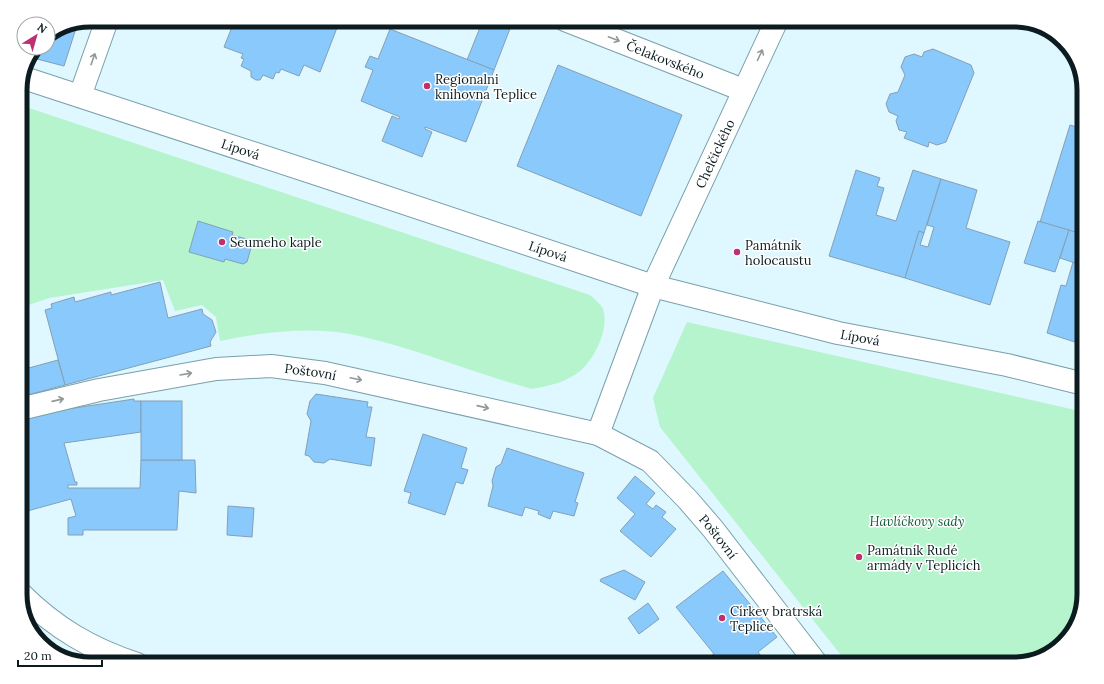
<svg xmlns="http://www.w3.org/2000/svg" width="1104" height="684" font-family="Lora,serif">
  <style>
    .green { fill: #b5f4cd }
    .building { fill: #89c9fb; stroke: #84a0b6 }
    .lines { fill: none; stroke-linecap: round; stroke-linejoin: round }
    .minor-casing { stroke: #79a0aa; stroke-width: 24 }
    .minor { stroke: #fff; stroke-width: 22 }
    .oneway { stroke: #91989a }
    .poi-dot { fill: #bb326f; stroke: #fff; stroke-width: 1.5 }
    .labels { text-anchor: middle; stroke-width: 3; stroke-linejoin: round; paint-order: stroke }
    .street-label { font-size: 13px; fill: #0b1b1f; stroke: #fff }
    .poi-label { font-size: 13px; fill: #0b1b1f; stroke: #fff; text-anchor: start }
    .park-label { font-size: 13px; font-style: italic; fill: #0f5936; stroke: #fff }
    .rim { fill: none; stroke: #0b1b1f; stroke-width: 5 }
  </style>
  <rect width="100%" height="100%" fill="#dff7fe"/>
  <g class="green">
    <path d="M20,105L590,295C594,299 601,304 603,309C610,329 593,363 576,374C563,383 548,386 532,389C473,373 416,348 355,335C312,326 263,332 220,341L216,317L202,305L175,311L163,280L49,298L20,308Z"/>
    <path d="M687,322L1084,412V594L1074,629L1049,655L1014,664H848L660,427L653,398Z"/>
  </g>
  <g class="building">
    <path d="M229,20H340L320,72L304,65L299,76L281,69L279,73L276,72L273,79L263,75L260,80H256L251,77V71L241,66L244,59L241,58L243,54L224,47L234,22Z"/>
    <path d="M483,20H496L511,26L494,70L467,60Z"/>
    <path d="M986,20H999L996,25Z"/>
    <path d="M78,22L64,66L33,58L37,48H48V35L63,25Z"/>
    <path d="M390,29L494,70L466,142L425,127V129L432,132L422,157L382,141L392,116L399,119L400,117L361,101L373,70L365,67L370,56L378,59Z"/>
    <path d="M933,49L971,65L974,73L946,142L937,145L929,142L928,147L904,138L907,132L899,130L896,121L898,116L889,112L886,104L890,94L898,92L905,75L901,67L905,57L914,54L922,57L924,52Z"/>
    <path d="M558,65L682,115L641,216L517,166Z"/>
    <path d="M1084,101V129L1076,127Z"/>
    <path d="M1070,125L1084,129V235L1040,222Z"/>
    <path d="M856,170L880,178L877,186L884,188L876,215L896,221L913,170L941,179L924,233L919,231L905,278L829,256Z"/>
    <path d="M941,179L977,190L966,228L1010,242L990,305L905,278L919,231L924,233L920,245L928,247L934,227L927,225Z"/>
    <path d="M198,221L233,232L232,235L250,240L252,244L247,262L243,264L225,259L224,262L189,252Z"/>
    <path d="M1038,221L1069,230L1055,272L1024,263Z"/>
    <path d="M1069,230L1084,235V266L1060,258Z"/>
    <path d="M1073,262L1084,266V345L1047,333L1061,285L1066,286Z"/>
    <path d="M160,282L168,318L202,309L203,314L212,320L216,332L210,342L211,346L65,385L45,310L52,308L51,304L74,297L75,302L111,292V295Z"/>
    <path d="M20,351L25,369L58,360L65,385L20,397Z"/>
    <path d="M316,394L368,402L367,407H372L366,437L375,438L371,466L330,459L324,463L314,462L309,456L305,455L311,421L307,414L310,401Z"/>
    <path d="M134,399V401H141V432L64,443L75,482H77V485H68V488H140L141,460H195L196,493L179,491L177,530H83V535H68V518L76,516L71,499L20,513V420L48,412Z"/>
    <rect x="141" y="401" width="41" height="59"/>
    <path d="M423,434L467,448L461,468L468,470L463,484L456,482L445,515L408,503L411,493L404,491Z"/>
    <path d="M507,448L584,473L575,502L578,503L574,516L553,511L550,519L538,514L539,511L525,507L522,516L488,506L493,486L492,481L496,467L501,464Z"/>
    <path d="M635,476L655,493L646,504L653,509L656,505L666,512L662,517L676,529L651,557L620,531L635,514L617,498Z"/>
    <path d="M228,506L254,508L252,537L227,535Z"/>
    <path d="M624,570L645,582L635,600L600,581L601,579Z"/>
    <path d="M723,571L777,637L758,652L767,664H720L712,655L714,654L676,607Z"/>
    <path d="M648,603L659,619L639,634L628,618Z"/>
  </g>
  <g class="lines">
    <defs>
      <g id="minor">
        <path id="s1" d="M565,20L743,90"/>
        <path id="s2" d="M24,78L323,176L653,286L838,333L1007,365L1084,384"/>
        <path d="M80,96L107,20"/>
        <path id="s3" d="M20,409L99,390L216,369L271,366L325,373L598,434L650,461L688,500L713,529L817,664"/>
        <path id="s4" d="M598,434L653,286L777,20"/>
        <path d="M20,593C55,628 91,649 137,664"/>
      </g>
    </defs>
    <use href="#minor" class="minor-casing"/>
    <use href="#minor" class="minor"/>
  </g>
  <defs><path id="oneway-shaft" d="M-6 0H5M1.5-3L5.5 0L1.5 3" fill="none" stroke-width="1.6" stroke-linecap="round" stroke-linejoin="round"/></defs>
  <g class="oneway">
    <use href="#oneway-shaft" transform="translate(614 39) rotate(21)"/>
    <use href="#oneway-shaft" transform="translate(760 55) rotate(-65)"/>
    <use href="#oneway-shaft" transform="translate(93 59) rotate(-71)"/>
    <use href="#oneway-shaft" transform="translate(186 374) rotate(-10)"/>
    <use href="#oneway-shaft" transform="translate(356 379) rotate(12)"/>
    <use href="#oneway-shaft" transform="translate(58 400) rotate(-13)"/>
    <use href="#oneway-shaft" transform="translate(483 407) rotate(13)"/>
  </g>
  <g class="poi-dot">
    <circle cx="427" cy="86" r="4"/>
    <circle cx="222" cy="242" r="4"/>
    <circle cx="737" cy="252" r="4"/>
    <circle cx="859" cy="557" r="4"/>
    <circle cx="722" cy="618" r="4"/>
  </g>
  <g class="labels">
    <g class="street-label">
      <text dy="5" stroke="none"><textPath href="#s1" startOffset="108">Čelakovského</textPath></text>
      <text dy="5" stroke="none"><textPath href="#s2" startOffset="228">Lípová</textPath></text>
      <text dy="5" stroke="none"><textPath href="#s4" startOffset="304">Chelčického</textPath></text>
      <text dy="5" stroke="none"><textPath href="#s2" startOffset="552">Lípová</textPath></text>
      <text dy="5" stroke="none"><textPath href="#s2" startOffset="876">Lípová</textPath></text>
      <text dy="5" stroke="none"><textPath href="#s3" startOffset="295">Poštovní</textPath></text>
      <text dy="5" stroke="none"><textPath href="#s3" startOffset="750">Poštovní</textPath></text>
    </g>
    <g class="poi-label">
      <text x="435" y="84">Regionalni<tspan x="435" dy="15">knihovna Teplice</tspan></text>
      <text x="230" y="247">Seumeho kaple</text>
      <text x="745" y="250">Památník<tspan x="745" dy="15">holocaustu</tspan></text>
      <text x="867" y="555">Památník Rudé<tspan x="867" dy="15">armády v Teplicích</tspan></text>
      <text x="730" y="616">Církev bratrská<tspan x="730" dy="15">Teplice</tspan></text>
    </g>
    <g class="park-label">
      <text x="917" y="526">Havlíčkovy sady</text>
    </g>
  </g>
  <path d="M0 0H1104V684H0ZM90 27H1014A63 63 0 0 1 1077 90V594A63 63 0 0 1 1014 657H90A63 63 0 0 1 27 594V90A63 63 0 0 1 90 27Z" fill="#fff" fill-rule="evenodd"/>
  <path class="rim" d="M90 27H1014A63 63 0 0 1 1077 90V594A63 63 0 0 1 1014 657H90A63 63 0 0 1 27 594V90A63 63 0 0 1 90 27Z"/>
  <g transform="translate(36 36) rotate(37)"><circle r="19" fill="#ffffff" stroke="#9da4a5"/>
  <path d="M0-3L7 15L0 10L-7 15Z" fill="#bb326f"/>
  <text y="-6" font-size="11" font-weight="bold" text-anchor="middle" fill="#0b1b1f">N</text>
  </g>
  <path d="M18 660v6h84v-6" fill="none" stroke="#0b1b1f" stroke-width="2"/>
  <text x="24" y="660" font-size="12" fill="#0b1b1f" stroke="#ffffff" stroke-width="3" paint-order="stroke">20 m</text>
</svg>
